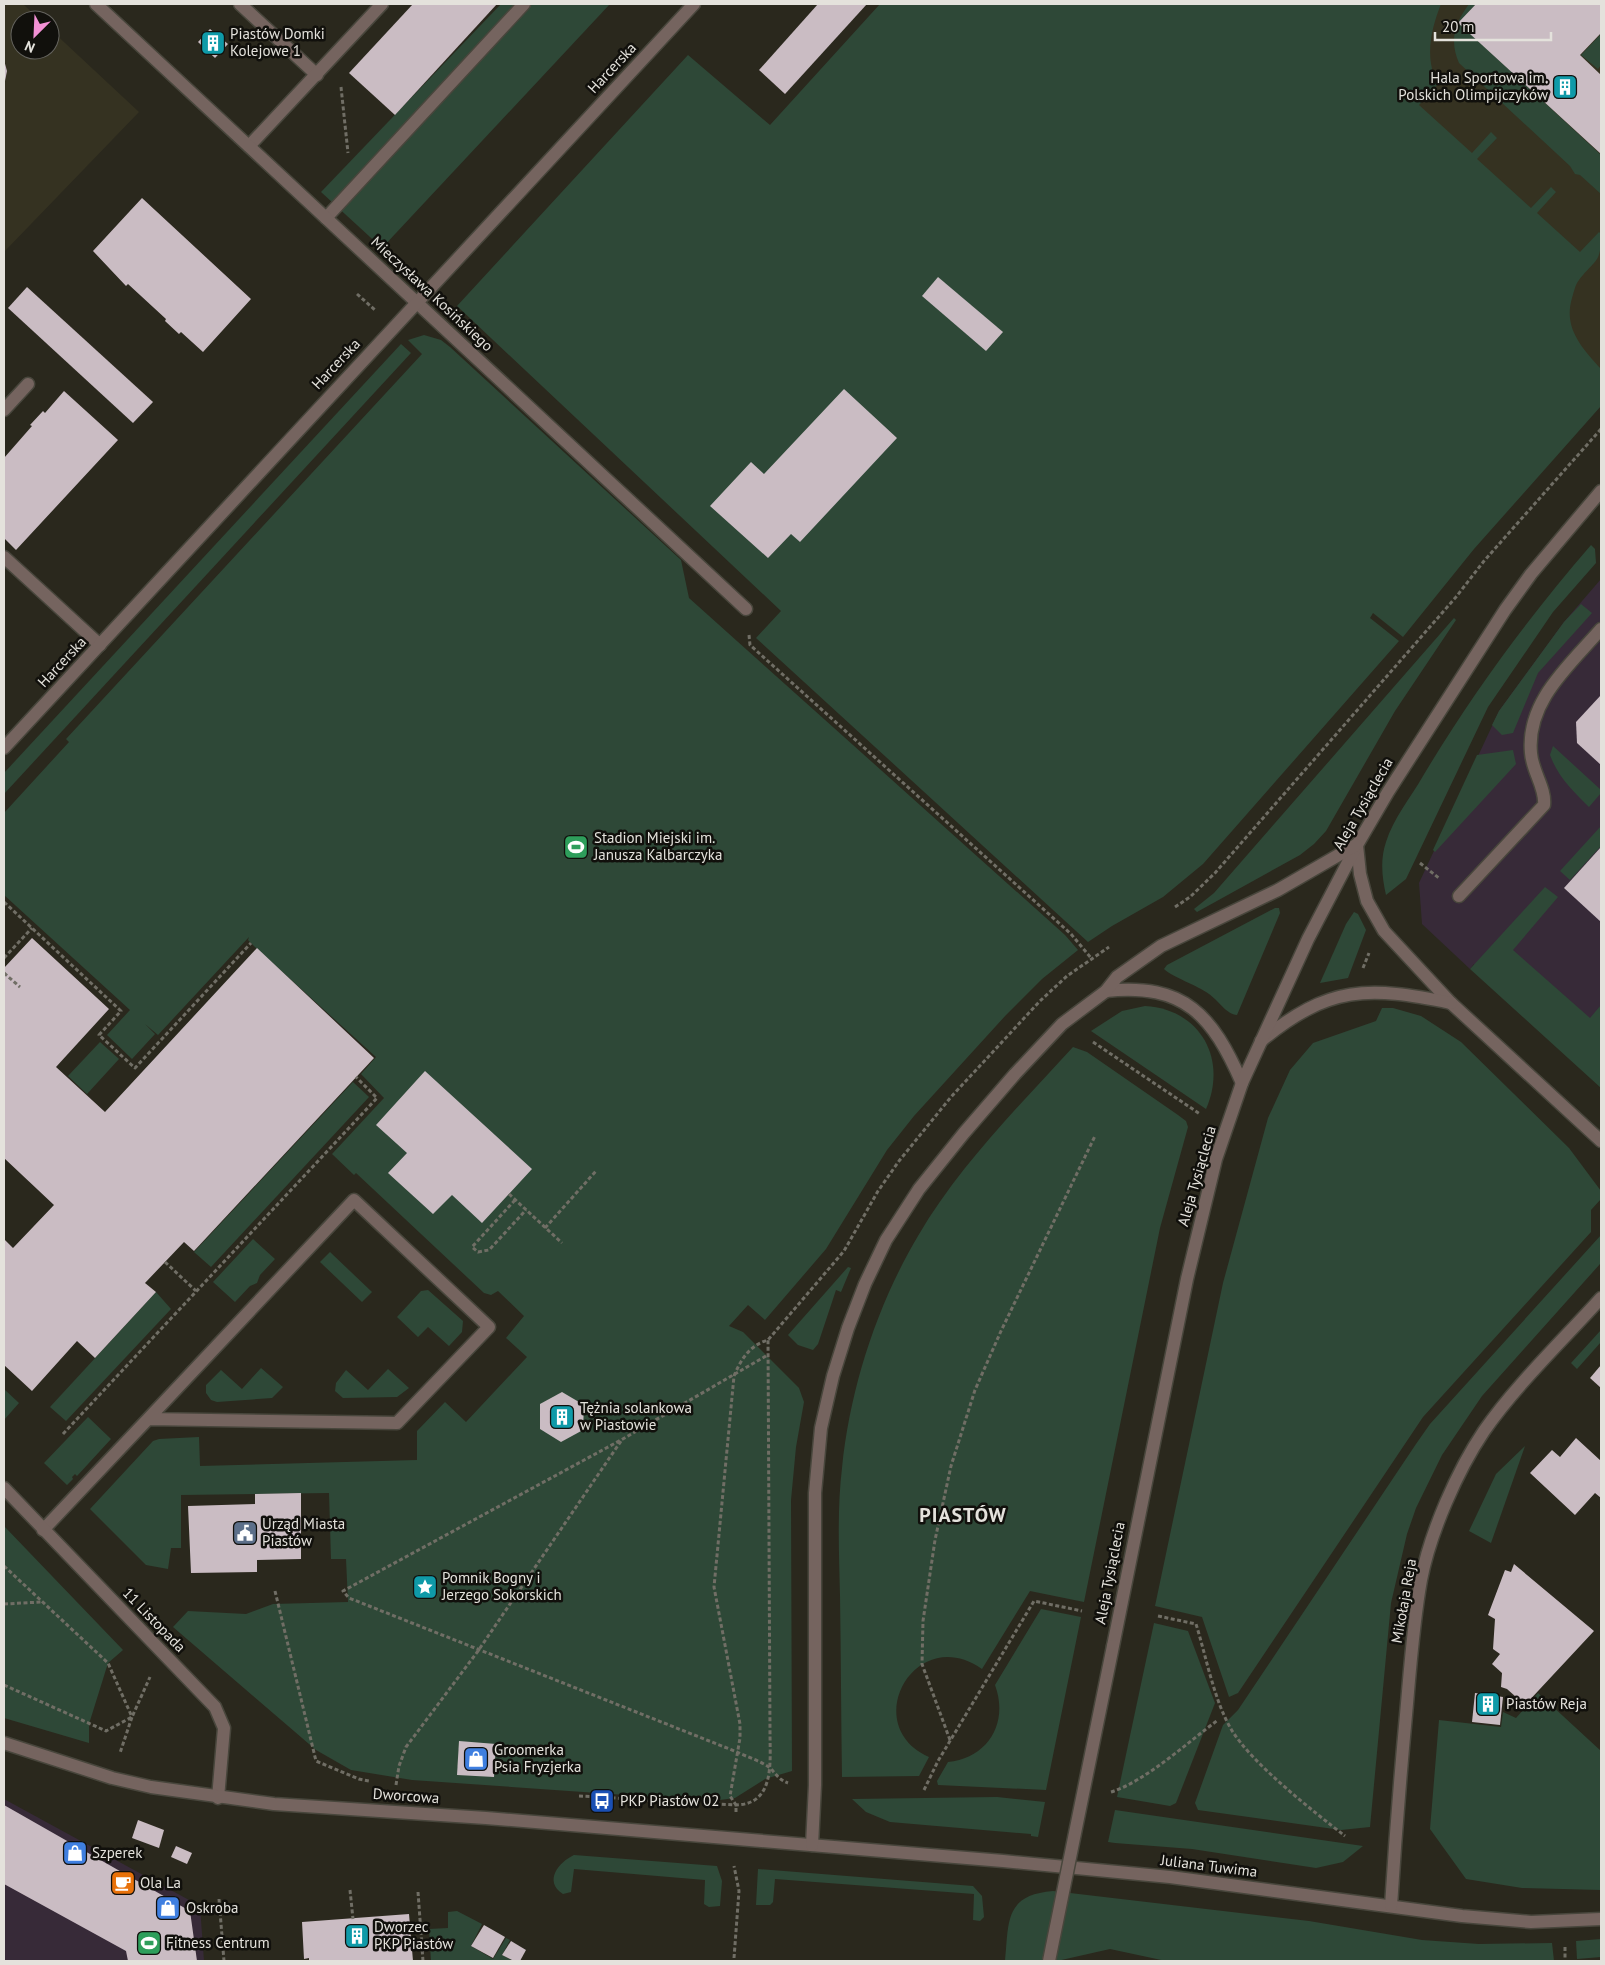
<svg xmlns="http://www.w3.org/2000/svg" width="1605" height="1965" font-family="'PT Sans',sans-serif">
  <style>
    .commercial { fill: #372a38 }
    .built { fill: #353221 }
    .green { fill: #2e4837 }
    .building { fill: #cabcc3 }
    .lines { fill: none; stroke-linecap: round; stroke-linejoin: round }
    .service-casing { stroke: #48463c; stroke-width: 15 }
    .minor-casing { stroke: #48463c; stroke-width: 15 }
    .tertiary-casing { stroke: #48463c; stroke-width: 15 }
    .path { stroke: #706e65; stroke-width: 3; stroke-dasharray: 4 2.5; stroke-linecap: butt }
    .service { stroke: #75645f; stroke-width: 12 }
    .minor { stroke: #75645f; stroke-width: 12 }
    .tertiary { stroke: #75645f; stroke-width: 12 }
    .tertiary-bridge-casing { stroke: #48463c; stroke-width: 15; stroke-linecap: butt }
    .tertiary-bridge { stroke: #75645f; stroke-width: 12 }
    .labels { text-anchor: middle; stroke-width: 5; stroke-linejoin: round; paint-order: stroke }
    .poi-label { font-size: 15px; fill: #e4e2dc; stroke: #11100c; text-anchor: start }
    .street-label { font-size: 15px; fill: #e4e2dc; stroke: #11100c }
    .district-label { font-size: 20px; font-weight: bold; letter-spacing: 1px; fill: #e4e2dc; stroke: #11100c }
  </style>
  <rect width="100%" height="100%" fill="#2a281d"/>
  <g class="commercial">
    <path d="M1601,579V1079L1474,964L1470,969L1422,924L1419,883L1499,711L1564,622Z"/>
    <path d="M4,1799L200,1906L204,1961H4Z"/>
  </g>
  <g class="built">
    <path d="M4,4H23L40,20H20V50H50V29L139,112L4,252Z"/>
    <path d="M1439,4H1601V371L1319,142Z"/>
  </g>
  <g class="green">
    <path d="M501,4H610L382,248L321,192Z"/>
    <path d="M880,4H1441C1431,29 1424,59 1438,84L1419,105L1472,153L1491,132L1497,138L1477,159L1531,208L1551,187L1556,192L1537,213L1580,252L1599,232L1601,234C1601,264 1596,258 1579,280C1575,285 1574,292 1572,298C1563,328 1582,348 1601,369V406L1474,549L1403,637L1373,613L1370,618L1399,641L1203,864L1163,897L1112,926L1088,942L756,638L781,611L457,306L688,55L770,125Z"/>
    <path d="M1469,4H1476L1459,23L1601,155V194L1580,175L1575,174L1570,166L1459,63C1449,40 1455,23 1469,4Z"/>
    <path d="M1601,34V65L1598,69L1581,55Z"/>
    <path d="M424,335L441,340L450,347L681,560L689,598L1065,935L1078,950L1042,979L1006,1015L914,1116L887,1150L826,1249L765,1320L748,1305L729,1326L743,1332L799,1388L804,1402L796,1447L791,1500L792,1771L765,1779L735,1798L712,1801L412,1780L351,1770L316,1750L173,1627L188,1611L246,1614L273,1604L348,1602L346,1559H331L329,1493L181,1495V1548H171L168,1569L146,1565L90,1509L153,1441L159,1439L199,1437L200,1466L417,1460V1431L445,1402L466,1422L527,1357L506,1338L524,1316L498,1291L491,1295L484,1293L356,1173L354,1175L332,1154L384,1098L361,1074L376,1057L255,947L248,940L249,937L158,1035L145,1024L155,1034L132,1059L107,1035L130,1010L4,895V813L69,742L66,739L422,354L408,340Z"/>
    <path d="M401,344L411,353L4,794V773Z"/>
    <path d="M1591,545L1595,549L1596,563L1553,612L1488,707L1406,879L1386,895C1382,877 1380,860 1386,842C1393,819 1411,797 1423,776C1472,694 1528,618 1591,545Z"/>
    <path d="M1581,604L1592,613L1538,673L1513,733L1502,735L1492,725L1499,711L1564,622Z"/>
    <path d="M1454,618L1456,620L1395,711L1326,831L1314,844L1300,855L1197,912L1194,909L1214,893Z"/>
    <path d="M1553,746L1601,790V793L1589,807C1573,791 1558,777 1550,755Z"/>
    <path d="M1513,750L1516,764L1435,852L1433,850L1477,755Z"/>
    <path d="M1601,826V846L1570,880L1560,871Z"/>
    <path d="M1545,887L1558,897L1513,950L1590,1018L1601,1005V1088L1470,969Z"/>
    <path d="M1275,908H1279L1280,913L1237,1015C1227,1015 1218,1000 1209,994C1197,985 1172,977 1164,969L1167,965Z"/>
    <path d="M1354,912L1358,914L1366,930L1348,978L1320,983L1346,924Z"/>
    <path d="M1145,1006C1200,1009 1228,1059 1206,1109L1091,1031L1122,1011Z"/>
    <path d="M1382,1008H1393L1421,1016L1461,1042L1569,1148L1601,1191V1199L1591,1210V1232L1423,1417L1238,1693L1229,1697L1202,1617L1155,1606L1223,1283L1268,1118L1290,1070L1313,1043L1376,1021Z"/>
    <path d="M100,1042L119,1059L87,1094L68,1076Z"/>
    <path d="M1073,1047L1087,1052L1178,1115L1186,1121L1188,1127L1160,1228L1084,1602L1030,1591L982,1669C915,1622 858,1726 929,1757L919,1776L842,1777C841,1717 841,1657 840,1596C839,1554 837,1510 842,1468C850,1388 877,1305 918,1236C959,1166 1019,1106 1073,1047Z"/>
    <path d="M353,1082L369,1097L211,1267L194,1252Z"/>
    <path d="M1601,1235L1600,1264L1482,1396L1442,1455L1416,1508L1407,1534L1391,1603L1370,1827L1341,1830L1198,1810L1195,1803L1223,1725L1238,1710L1416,1444L1430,1424Z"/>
    <path d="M253,1239L275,1259L260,1275L257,1283L250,1286L235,1302L213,1282Z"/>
    <path d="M330,1252L372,1292L362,1302L320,1262Z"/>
    <path d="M848,1267L851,1268L841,1292L836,1290L818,1344L813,1350L798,1345L788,1335Z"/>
    <path d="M428,1290L463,1321L462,1332L449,1346L428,1327L418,1337L397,1317L421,1291Z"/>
    <path d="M156,1292L171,1309L66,1421L50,1407Z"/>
    <path d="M1601,1330V1342L1577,1369L1571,1363Z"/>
    <path d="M261,1368L283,1387L272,1398L217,1402L211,1400L206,1393V1385L221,1370L242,1389Z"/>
    <path d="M388,1369L409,1388L397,1397L343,1398L335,1391L336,1383L346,1370L368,1390Z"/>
    <path d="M4,1389L19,1403L4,1420Z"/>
    <path d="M88,1417L111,1439L77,1476L75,1474L72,1477L73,1479L67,1485L44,1463Z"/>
    <path d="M1525,1446L1491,1543L1469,1531L1496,1474Z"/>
    <path d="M4,1526L123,1650L108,1663L89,1724V1743L4,1718Z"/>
    <path d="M1041,1609L1081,1617L1046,1790L938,1785L937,1781L948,1762C988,1758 1009,1723 995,1685Z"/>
    <path d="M1154,1623L1188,1631L1215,1703L1176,1803L1170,1806L1117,1797Z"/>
    <path d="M1538,1693L1601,1751V1890L1522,1888L1466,1879L1430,1829L1439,1720L1501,1727L1503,1712L1516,1718Z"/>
    <path d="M997,1797L1045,1802L1038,1837L1031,1836V1834L890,1822L866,1812L852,1799Z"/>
    <path d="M1115,1810L1363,1846L1343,1862L1316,1868L1192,1849L1115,1843L1108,1842Z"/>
    <path d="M574,1855L717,1866L722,1881L720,1906L709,1907L704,1904L705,1880L574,1869L571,1892L563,1894C543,1881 559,1862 574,1855Z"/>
    <path d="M758,1869L973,1886L982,1896L984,1917L980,1921L973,1920L974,1894L775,1879L773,1902L770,1905H756Z"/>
    <path d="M1053,1891L1309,1921L1422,1940L1479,1944L1552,1943L1554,1961H1166L1110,1949L1057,1961H1005C1009,1922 1004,1895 1053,1891Z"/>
    <path d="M457,1911L482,1924L471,1946L493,1959L506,1938L510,1940L502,1955L513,1961H431L429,1929L448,1928V1912Z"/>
    <path d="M1601,1939V1957L1577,1959L1576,1941Z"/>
  </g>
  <g class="building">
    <path d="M413,4H497L395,115L349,73Z"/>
    <path d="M818,4H867L785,94L759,70Z"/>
    <path d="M1476,4H1601V33L1580,55L1601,75V154L1458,23Z"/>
    <path d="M210,29L228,44L215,58L198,42Z"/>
    <path d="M4,60L7,71L4,86Z"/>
    <path d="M142,198L251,299L203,352L181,332L179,334L165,321L166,319L128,284L126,286L93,251Z"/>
    <path d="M938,277L1003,332L986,351L922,296Z"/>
    <path d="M27,287L153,402L133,423L8,308Z"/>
    <path d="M844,389L897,438L800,542L791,534L768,558L710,506L751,462L764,474Z"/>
    <path d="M64,391L118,440L16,550L4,538V458L32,426L30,425L43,411L45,413Z"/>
    <path d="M1601,695V765L1577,743L1576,722Z"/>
    <path d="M1601,847V922L1564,888Z"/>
    <path d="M32,938L109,1009L56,1067L105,1112L257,948L374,1058L194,1251L184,1242L145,1283L156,1292L95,1358L77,1341L32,1391L4,1365V1239L13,1248L54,1205L4,1158V968Z"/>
    <path d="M425,1071L532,1169L482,1223L452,1195L433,1214L388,1173L407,1153L376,1125Z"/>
    <path d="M1601,1365V1388L1590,1378Z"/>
    <path d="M562,1392L584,1405L583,1430L561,1442L540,1429V1404Z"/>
    <path d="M1576,1438L1601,1461V1498L1595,1493L1575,1515L1530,1473L1552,1450L1560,1457Z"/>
    <path d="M301,1493V1559L257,1560V1572L191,1573L188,1506L255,1504V1494Z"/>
    <path d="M1514,1564L1594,1631L1525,1705L1507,1689L1501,1687L1502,1673L1492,1664L1500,1654L1493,1649L1495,1619L1488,1615L1505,1570L1511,1572Z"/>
    <path d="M1475,1693L1503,1697L1500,1725L1472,1722Z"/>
    <path d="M459,1741L496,1744L494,1777L457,1775Z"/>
    <path d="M4,1805L190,1911L197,1961H128L126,1951L4,1884Z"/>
    <path d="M138,1820L164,1830L159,1848L132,1838Z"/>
    <path d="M176,1846L192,1853L187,1864L171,1857Z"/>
    <path d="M409,1914L413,1961H309V1958L304,1959L302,1922Z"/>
    <path d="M484,1925L505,1937L493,1958L471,1946Z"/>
    <path d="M511,1941L526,1950L520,1961H514L502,1955Z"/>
  </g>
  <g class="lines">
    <defs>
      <g id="service">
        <path d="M240,4L317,75"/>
        <path d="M249,146L382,4"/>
        <path d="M326,218L524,4"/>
        <path d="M4,410L28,384"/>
        <path d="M4,557L100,645"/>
        <path d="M1459,896L1544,805C1546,788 1532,771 1531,753C1526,701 1570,665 1601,629"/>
        <path d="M43,1530L148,1419L397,1423L489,1327L354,1200L148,1419"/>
      </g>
      <g id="minor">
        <path d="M96,4L746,609"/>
        <path d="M4,748L694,4"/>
        <path d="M4,1488L215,1707L224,1728L218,1798"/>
      </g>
      <g id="tertiary">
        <path d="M1357,845L1360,874L1367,901L1384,931L1451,1003L1601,1141"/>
        <path d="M1106,991C1185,983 1212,1015 1242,1083"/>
        <path d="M1261,1041C1329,985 1368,986 1451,1003"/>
        <path d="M1113,1646L1187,1279L1216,1159L1242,1083L1308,939L1357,845L1388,792L1505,610L1531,574L1601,491"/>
        <path d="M4,1743L112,1778L151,1787L274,1804L486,1818L1003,1861L1170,1877L1462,1916L1531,1922L1601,1919"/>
        <path d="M812,1845L815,1785V1493L821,1428L833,1376L848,1328L865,1284L886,1240L919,1189L964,1133L1015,1074L1062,1024L1106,991L1117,977L1161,946L1278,890L1356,845"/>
        <path d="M1391,1906C1395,1842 1400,1779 1406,1715C1410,1670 1413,1624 1421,1580C1430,1533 1457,1471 1484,1431C1515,1386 1564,1339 1601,1298"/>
      </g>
    </defs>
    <use href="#service" class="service-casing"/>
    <use href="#minor" class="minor-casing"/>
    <use href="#tertiary" class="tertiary-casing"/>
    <g class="path">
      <path d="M341,87L348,153"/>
      <path d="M357,294L375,310"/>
      <path d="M749,635L750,645L1071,934L1091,958"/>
      <path d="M1420,863L1440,879"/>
      <path d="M4,902L121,1011L99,1035L135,1068L251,943"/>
      <path d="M1175,907L1190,897L1215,873L1456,597L1484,561L1601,429"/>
      <path d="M4,958L32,928"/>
      <path d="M1363,968L1369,953"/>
      <path d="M4,973L20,987"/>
      <path d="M1093,1042L1200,1114"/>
      <path d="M509,1194L562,1243"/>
      <path d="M515,1200L472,1247L478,1252L489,1250L526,1210"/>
      <path d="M545,1228L596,1171"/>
      <path d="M165,1262L196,1291"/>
      <path d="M766,1356L621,1440L343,1591L349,1598L737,1752C747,1757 761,1761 770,1768C777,1775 778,1779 788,1783"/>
      <path d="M63,1434L377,1098L356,1077"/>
      <path d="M4,1566L108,1663L132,1717L120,1753"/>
      <path d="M275,1591L316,1761L359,1779L369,1781"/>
      <path d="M4,1604L41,1602"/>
      <path d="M1158,1616L1196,1624C1206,1656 1214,1700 1231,1729C1251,1763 1313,1811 1345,1836"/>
      <path d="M4,1685L106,1731L132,1717L150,1677"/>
      <path d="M950,1740L922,1664L923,1621L935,1540L951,1466L975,1390L1001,1331L1095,1136"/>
      <path d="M396,1785L399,1766L406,1747L478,1651L621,1441"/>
      <path d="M924,1790L938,1761L1034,1601L1082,1611"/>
      <path d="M1111,1792C1146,1781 1188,1742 1218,1720"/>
      <path d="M579,1796L736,1805C775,1804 770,1763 770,1733L768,1340"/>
      <path d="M736,1812V1805L730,1796L740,1738V1724L714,1587L734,1376C741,1359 750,1345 768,1340L844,1251L878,1191L899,1161L951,1097L1040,1001L1067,976L1109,947"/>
      <path d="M350,1890L353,1919"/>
      <path d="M418,1892L423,1961"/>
      <path d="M219,1899L224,1961"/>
      <path d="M1565,1947V1960"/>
      <path d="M734,1958L739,1891L734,1866"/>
    </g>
    <use href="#service" class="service"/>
    <use href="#minor" class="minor"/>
    <use href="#tertiary" class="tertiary"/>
    <defs>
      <path id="tertiary-bridge" d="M1049,1961L1113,1646"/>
    </defs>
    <use href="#tertiary-bridge" class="tertiary-bridge-casing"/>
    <use href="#tertiary-bridge" class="tertiary-bridge"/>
  </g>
  <defs>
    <symbol id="building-square" viewBox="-11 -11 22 22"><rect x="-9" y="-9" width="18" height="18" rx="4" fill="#0f9aa8" stroke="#11100c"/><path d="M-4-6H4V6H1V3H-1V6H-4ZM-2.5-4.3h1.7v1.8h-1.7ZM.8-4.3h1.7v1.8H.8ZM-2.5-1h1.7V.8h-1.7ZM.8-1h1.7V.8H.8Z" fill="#fff"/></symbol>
    <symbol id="stadium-square" viewBox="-11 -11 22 22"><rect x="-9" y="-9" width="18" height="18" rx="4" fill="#2e9e5b" stroke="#11100c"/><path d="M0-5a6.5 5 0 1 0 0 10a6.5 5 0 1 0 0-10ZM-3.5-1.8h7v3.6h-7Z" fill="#fff"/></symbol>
    <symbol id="civic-square" viewBox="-11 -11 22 22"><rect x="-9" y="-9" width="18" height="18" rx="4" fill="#5c6f8a" stroke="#11100c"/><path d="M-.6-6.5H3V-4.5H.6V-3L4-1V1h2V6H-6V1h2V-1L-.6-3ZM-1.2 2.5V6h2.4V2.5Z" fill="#fff"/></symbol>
    <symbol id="sight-square" viewBox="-11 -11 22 22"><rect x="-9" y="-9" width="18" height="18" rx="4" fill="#0f9aa8" stroke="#11100c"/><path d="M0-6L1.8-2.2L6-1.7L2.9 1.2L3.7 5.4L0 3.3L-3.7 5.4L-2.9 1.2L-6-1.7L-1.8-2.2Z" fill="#fff"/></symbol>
    <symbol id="shop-square" viewBox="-11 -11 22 22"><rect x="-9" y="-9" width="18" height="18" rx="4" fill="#3f7fe0" stroke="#11100c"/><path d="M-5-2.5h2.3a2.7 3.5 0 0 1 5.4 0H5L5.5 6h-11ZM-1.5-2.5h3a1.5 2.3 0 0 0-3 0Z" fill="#fff"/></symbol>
    <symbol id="bus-square" viewBox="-11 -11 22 22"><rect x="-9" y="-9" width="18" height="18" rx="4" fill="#1a4fb4" stroke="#11100c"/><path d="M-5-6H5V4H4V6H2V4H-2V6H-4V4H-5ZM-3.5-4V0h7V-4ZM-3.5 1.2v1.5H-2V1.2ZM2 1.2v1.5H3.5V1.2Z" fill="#fff"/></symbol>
    <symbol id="cafe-square" viewBox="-11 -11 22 22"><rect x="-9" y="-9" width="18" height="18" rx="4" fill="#e8710a" stroke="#11100c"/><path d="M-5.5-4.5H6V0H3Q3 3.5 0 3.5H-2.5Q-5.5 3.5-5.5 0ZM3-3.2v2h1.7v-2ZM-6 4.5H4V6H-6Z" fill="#fff"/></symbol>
  </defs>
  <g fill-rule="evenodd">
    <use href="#building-square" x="199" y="29" width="28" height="28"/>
    <use href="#building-square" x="1551" y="73" width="28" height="28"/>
    <use href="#stadium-square" x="562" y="833" width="28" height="28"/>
    <use href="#building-square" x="548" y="1403" width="28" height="28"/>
    <use href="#civic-square" x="231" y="1519" width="28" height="28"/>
    <use href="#sight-square" x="411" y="1573" width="28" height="28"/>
    <use href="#building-square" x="1474" y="1690" width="28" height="28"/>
    <use href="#shop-square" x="462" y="1745" width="28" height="28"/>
    <use href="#bus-square" x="588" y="1787" width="28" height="28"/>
    <use href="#shop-square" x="61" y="1839" width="28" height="28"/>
    <use href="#cafe-square" x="109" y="1869" width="28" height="28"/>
    <use href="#shop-square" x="154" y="1894" width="28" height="28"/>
    <use href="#building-square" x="343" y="1922" width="28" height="28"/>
    <use href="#stadium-square" x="135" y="1929" width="28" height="28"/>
  </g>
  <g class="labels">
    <g class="poi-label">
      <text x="230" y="39">Piastów Domki<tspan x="230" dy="17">Kolejowe 1</tspan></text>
      <text x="1548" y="83" text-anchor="end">Hala Sportowa im.<tspan x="1548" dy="17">Polskich Olimpijczyków</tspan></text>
      <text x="594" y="843">Stadion Miejski im.<tspan x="594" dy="17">Janusza Kalbarczyka</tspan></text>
      <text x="580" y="1413">Tężnia solankowa<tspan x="580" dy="17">w Piastowie</tspan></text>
      <text x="262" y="1529">Urząd Miasta<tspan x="262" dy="17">Piastów</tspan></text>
      <text x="442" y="1583">Pomnik Bogny i<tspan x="442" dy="17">Jerzego Sokorskich</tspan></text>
      <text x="1506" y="1709">Piastów Reja</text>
      <text x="494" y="1755">Groomerka<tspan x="494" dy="17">Psia Fryzjerka</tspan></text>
      <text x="620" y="1806">PKP Piastów 02</text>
      <text x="92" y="1858">Szperek</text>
      <text x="140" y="1888">Ola La</text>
      <text x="186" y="1913">Oskroba</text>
      <text x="374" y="1932">Dworzec<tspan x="374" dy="17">PKP Piastów</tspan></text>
      <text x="166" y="1948">Fitness Centrum</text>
    </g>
    <g class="street-label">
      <text transform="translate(612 68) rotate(-47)" y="5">Harcerska</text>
      <text transform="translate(432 294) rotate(43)" y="5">Mieczysława Kosińskiego</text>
      <text transform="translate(336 364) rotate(-47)" y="5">Harcerska</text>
      <text transform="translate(62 662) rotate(-47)" y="5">Harcerska</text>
      <text transform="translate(1363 804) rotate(-60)" y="5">Aleja Tysiąclecia</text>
      <text transform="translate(1197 1176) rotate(-74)" y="5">Aleja Tysiąclecia</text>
      <text transform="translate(1110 1573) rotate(-79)" y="5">Aleja Tysiąclecia</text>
      <text transform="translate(1404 1601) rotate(-80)" y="5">Mikołaja Reja</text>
      <text transform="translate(154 1620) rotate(46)" y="5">11 Listopada</text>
      <text transform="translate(406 1796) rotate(4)" y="5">Dworcowa</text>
      <text transform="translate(1209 1866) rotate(7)" y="5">Juliana Tuwima</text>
    </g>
    <g class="district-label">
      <text x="963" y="1522">PIASTÓW</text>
    </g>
  </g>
  <rect width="1605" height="1965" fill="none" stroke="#e4e2dc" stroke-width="10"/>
  <g transform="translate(35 35) rotate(204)"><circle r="24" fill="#11100c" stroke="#65645f"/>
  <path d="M0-4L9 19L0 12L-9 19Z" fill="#f391d5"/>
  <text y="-8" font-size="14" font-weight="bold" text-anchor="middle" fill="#e4e2dc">N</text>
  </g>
  <path d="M1435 32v8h116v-8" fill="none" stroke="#e4e2dc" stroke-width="2.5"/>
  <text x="1442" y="32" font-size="15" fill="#e4e2dc" stroke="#11100c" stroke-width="4" paint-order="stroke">20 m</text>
</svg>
